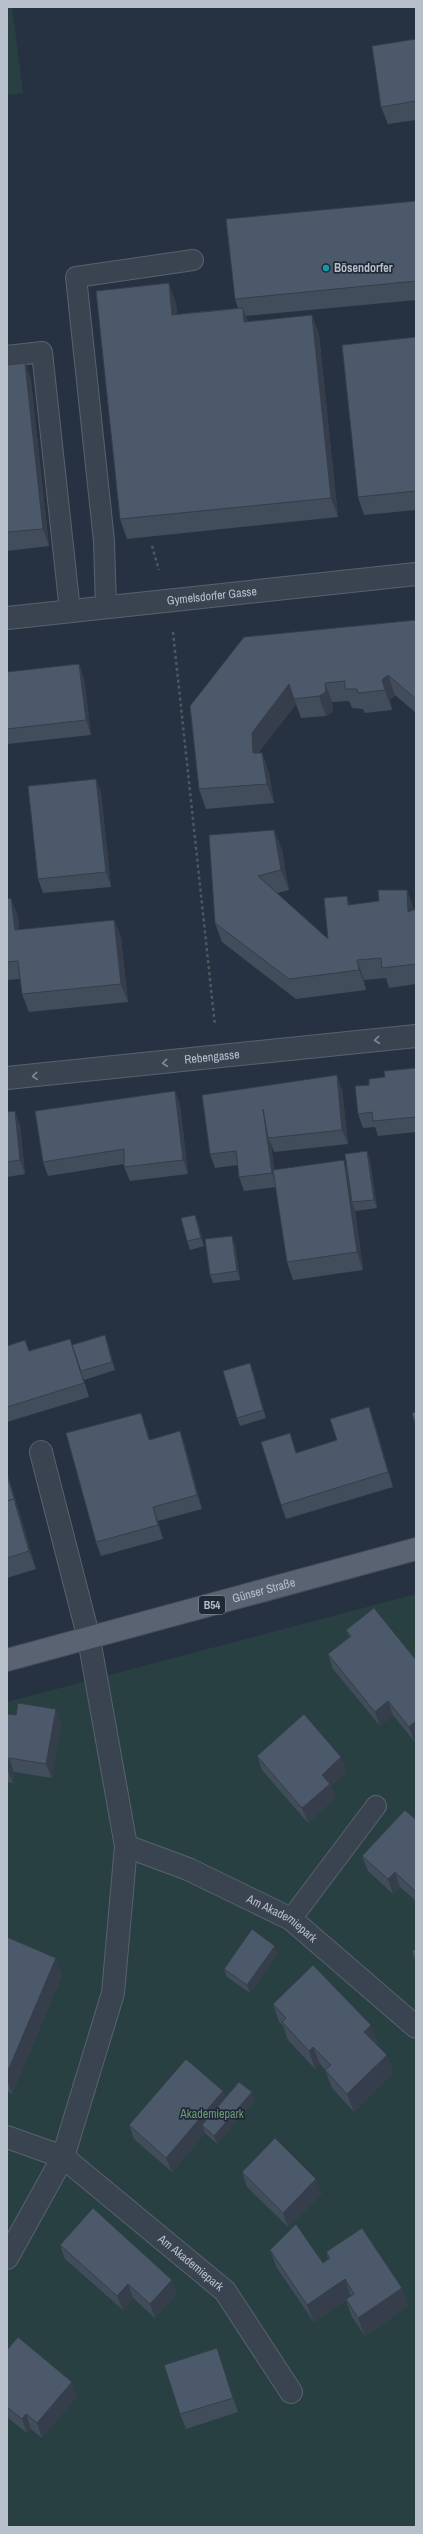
<svg xmlns="http://www.w3.org/2000/svg" width="423" height="2534" font-family="'Archivo Narrow',sans-serif">
  <style>
    .green { fill: #284042 }
    .lines { fill: none; stroke-linecap: round; stroke-linejoin: round }
    .lane-casing { stroke: #58626e; stroke-width: 22 }
    .street-casing { stroke: #58626e; stroke-width: 24 }
    .primary-casing { stroke: #444d5a; stroke-width: 24 }
    .path { stroke: #465c5f; stroke-width: 2.5; stroke-dasharray: 3 3; stroke-linecap: butt }
    .lane { stroke: #3a4451; stroke-width: 20 }
    .street { stroke: #3a4451; stroke-width: 22 }
    .primary { stroke: #596371; stroke-width: 22 }
    .wall { fill: #414d5b }
    .shaded-wall { fill: #353e4a }
    .building { fill: #4c596a; stroke: #353e4a }
    .oneway { stroke: #7f8894 }
    .culture-dot { fill: #0f9aa8; stroke: #1f2936; stroke-width: 1.5 }
    .labels { text-anchor: middle; stroke-width: 3.5; stroke-linejoin: round; paint-order: stroke }
    .shield { fill: #1f2936; stroke: #89929e; stroke-width: 1 }
    .shield-label { font-size: 11px; font-weight: bold; fill: #b7bfcb }
    .poi-label { font-size: 12px; font-weight: bold; fill: #b7bfcb; stroke: #1f2936; text-anchor: start }
    .street-label { font-size: 12px; fill: #b7bfcb; stroke: #1f2936 }
    .park-label { font-size: 12px; fill: #6f9c78; stroke: #1f2936 }
  </style>
  <rect width="100%" height="100%" fill="#263241"/>
  <g class="green">
    <path d="M7,7H12L23,93L7,95Z"/>
    <path d="M416,1594V2527H7V1702Z"/>
  </g>
  <g class="lines">
    <defs>
      <g id="lane">
        <path d="M7,356L42,352L70,611"/>
        <path d="M106,607L104,541L76,277L193,260"/>
        <path d="M291,1919L376,1806"/>
      </g>
      <g id="street">
        <path id="s1" d="M7,618L416,574"/>
        <path id="s2" d="M7,1078L416,1036"/>
        <path id="s3" d="M41,1452L89,1639L126,1846L188,1869L291,1919L416,2027"/>
        <path id="s4" d="M126,1846L113,1993L63,2157L225,2291L291,2392"/>
        <path d="M7,2137L63,2157L7,2258"/>
      </g>
      <g id="primary">
        <path id="s5" d="M7,1660L416,1549"/>
      </g>
    </defs>
    <use href="#lane" class="lane-casing"/>
    <use href="#street" class="street-casing"/>
    <use href="#primary" class="primary-casing"/>
    <g class="path">
      <path d="M152,546L159,570"/>
      <path d="M173,632L215,1026"/>
    </g>
    <use href="#lane" class="lane"/>
    <use href="#street" class="street"/>
    <use href="#primary" class="primary"/>
  </g>
  <g class="wall">
    <path d="M416,39V120L388,124L381,107Z"/>
    <path d="M416,201V300L246,316L248,322L312,315L319,335L338,517L127,539L120,519L176,303L177,314L238,308L235,299Z"/>
    <path d="M416,337V510L364,515L358,497Z"/>
    <path d="M25,363L31,381L49,546L7,551V365Z"/>
    <path d="M416,620V713L395,695L390,700L392,710L365,713L363,709L352,708L349,701L332,702L333,712L326,716L301,718L296,704L259,752V753H262L269,773L274,803L206,809L199,789L190,706Z"/>
    <path d="M79,664L84,679L91,735L7,744V672Z"/>
    <path d="M96,779L101,793L111,887L43,893L38,879Z"/>
    <path d="M274,830L282,850L289,890L277,893L328,939L351,905L414,910L416,909V984L389,988L386,978L364,980L366,990L296,999L222,942L215,923Z"/>
    <path d="M7,899L18,916L19,930L114,920L121,938L128,1002L29,1012L22,994L20,979L7,980Z"/>
    <path d="M416,1068V1132L378,1136L375,1127L363,1128L358,1114L369,1085L385,1077Z"/>
    <path d="M342,1089L348,1144L274,1152L271,1144L274,1169L348,1171L367,1151L370,1160L377,1208L355,1211V1210L363,1270L293,1280L287,1262L276,1187L244,1191L239,1177L238,1165L215,1168L210,1154Z"/>
    <path d="M175,1091L180,1105L188,1174L130,1181L124,1167V1164L48,1176L43,1162Z"/>
    <path d="M7,1112L20,1125L25,1174L7,1177Z"/>
    <path d="M195,1215L198,1223L204,1246L190,1250L187,1241Z"/>
    <path d="M235,1244L240,1280L213,1283L210,1275Z"/>
    <path d="M105,1335L115,1370L84,1380L89,1397L7,1422V1346L29,1351L70,1339L72,1345Z"/>
    <path d="M253,1371L266,1418L240,1426L237,1418Z"/>
    <path d="M374,1421L393,1487L286,1519L281,1505L337,1440Z"/>
    <path d="M146,1427L150,1440L180,1431L185,1446L202,1509L158,1521L163,1539L101,1556L96,1542Z"/>
    <path d="M7,1472L36,1569L7,1578Z"/>
    <path d="M346,1630L416,1660V1739L414,1741L393,1715L380,1726L333,1669L328,1654L349,1637Z"/>
    <path d="M56,1709L61,1724L52,1778L14,1772L13,1783L7,1782V1714L16,1715Z"/>
    <path d="M257,1756L341,1757L347,1772L331,1786L335,1798L308,1823L262,1770Z"/>
    <path d="M416,1820V1901L400,1887L393,1894L368,1871L362,1856Z"/>
    <path d="M7,1937L62,1975L12,2094L7,2091Z"/>
    <path d="M416,1948V1962L412,1952Z"/>
    <path d="M278,1954L250,1993L227,1977L224,1969Z"/>
    <path d="M273,2004L378,2043L376,2044L387,2055L393,2073L354,2112L332,2088L325,2070L320,2064L315,2069L288,2040L283,2026L279,2022Z"/>
    <path d="M223,2091L226,2098L255,2100L217,2144L205,2133L172,2172L134,2139L129,2125Z"/>
    <path d="M242,2172L322,2193L288,2227L247,2187Z"/>
    <path d="M60,2245L177,2294L155,2318L133,2298L123,2310L65,2259Z"/>
    <path d="M270,2250L323,2263L328,2259L326,2252L402,2288L408,2306L365,2336L352,2317L346,2300L314,2322L277,2268Z"/>
    <path d="M7,2350L77,2396L42,2438L31,2429L27,2433L7,2417Z"/>
    <path d="M222,2363L238,2412L186,2429L180,2414Z"/>
  </g>
  <g class="shaded-wall">
    <path d="M169,283L176,303L179,334L172,315Z"/>
    <path d="M243,308L250,327L244,322Z"/>
    <path d="M312,315L319,335L338,517L331,498Z"/>
    <path d="M25,363L31,381L49,546L43,529Z"/>
    <path d="M79,664L84,679L91,735L86,720Z"/>
    <path d="M388,675L395,695L390,700L392,710L385,690L382,680Z"/>
    <path d="M325,683L332,702L333,712L326,716L319,696Z"/>
    <path d="M289,684L296,704L259,752L260,773L253,753L252,733Z"/>
    <path d="M262,753L269,773L274,803L267,784Z"/>
    <path d="M96,779L101,793L111,887L106,872Z"/>
    <path d="M274,830L282,850L289,890L281,870Z"/>
    <path d="M407,890L414,909L415,932L408,912Z"/>
    <path d="M347,896L355,916L348,905Z"/>
    <path d="M11,898L18,916L21,948L15,930Z"/>
    <path d="M114,920L121,938L128,1002L121,984Z"/>
    <path d="M357,960L364,980L366,990L359,970Z"/>
    <path d="M337,1075L342,1089L348,1144L342,1130Z"/>
    <path d="M175,1091L180,1105L188,1174L183,1160Z"/>
    <path d="M263,1109L268,1138L271,1144L277,1187L272,1173Z"/>
    <path d="M15,1111L20,1125L25,1174L20,1160Z"/>
    <path d="M367,1151L370,1160L377,1208L374,1200Z"/>
    <path d="M344,1160L350,1177L352,1202L355,1210L363,1270L357,1252Z"/>
    <path d="M195,1215L198,1223L204,1246L201,1238Z"/>
    <path d="M232,1236L235,1244L240,1280L237,1271Z"/>
    <path d="M105,1335L108,1343L115,1370L112,1362Z"/>
    <path d="M70,1339L75,1353L89,1397L84,1383Z"/>
    <path d="M250,1363L253,1371L266,1418L263,1410Z"/>
    <path d="M369,1407L374,1421L393,1487L388,1472Z"/>
    <path d="M141,1413L146,1427L154,1455L149,1440Z"/>
    <path d="M180,1431L185,1446L202,1509L197,1495Z"/>
    <path d="M7,1472L21,1517L36,1569L29,1551L7,1475Z"/>
    <path d="M153,1507L158,1521L163,1539L158,1525Z"/>
    <path d="M388,1701L393,1715L380,1726L375,1712Z"/>
    <path d="M56,1709L61,1724L52,1778L46,1764Z"/>
    <path d="M416,1721V1733L414,1730L416,1735V1739L414,1741L409,1727Z"/>
    <path d="M341,1757L347,1772L331,1786L335,1798L308,1823L302,1808L322,1775Z"/>
    <path d="M9,1758L14,1772L13,1783L7,1769Z"/>
    <path d="M395,1872L400,1887L393,1894L388,1879Z"/>
    <path d="M275,1946L278,1954L250,1993L247,1985Z"/>
    <path d="M56,1958L62,1975L12,2094L7,2079V2073Z"/>
    <path d="M371,2025L378,2043L371,2049L364,2032Z"/>
    <path d="M313,2047L320,2064L315,2069L309,2051Z"/>
    <path d="M387,2055L393,2073L354,2112L347,2094Z"/>
    <path d="M223,2091L229,2106L202,2125L205,2133L172,2172L166,2158Z"/>
    <path d="M252,2092L255,2100L217,2144L214,2136Z"/>
    <path d="M316,2179L322,2193L288,2227L283,2213Z"/>
    <path d="M345,2279L351,2297L314,2322L307,2305Z"/>
    <path d="M172,2280L177,2294L155,2318L150,2304Z"/>
    <path d="M128,2284L133,2298L123,2310L117,2296Z"/>
    <path d="M402,2288L408,2306L365,2336L358,2318Z"/>
    <path d="M217,2348L222,2363L238,2412L233,2398Z"/>
    <path d="M72,2382L77,2396L42,2438L37,2423Z"/>
    <path d="M26,2414L31,2429L27,2433L22,2419Z"/>
  </g>
  <g class="building">
    <path d="M416,39V101L381,107L372,46Z"/>
    <path d="M416,201V281L235,299L226,219Z"/>
    <path d="M169,283L172,315L243,308L244,322L312,315L331,498L120,519L96,291Z"/>
    <path d="M416,337V491L358,497L342,345Z"/>
    <path d="M25,363L43,529L7,532V365Z"/>
    <path d="M416,620V699L388,675L382,680L385,690L358,693L357,689H345V681L325,683L326,692L319,696L294,699L289,684L252,733L253,753H262L267,784L199,789L190,706L244,637Z"/>
    <path d="M79,664L86,720L7,729V672Z"/>
    <path d="M96,779L106,872L38,879L28,786Z"/>
    <path d="M274,830L281,870L258,876L328,939L324,898L347,896L348,905L379,901L378,890H407L408,912L416,909V964L382,968L381,958L357,960L359,970L289,979L215,923L209,835Z"/>
    <path d="M11,898L15,930L114,920L121,984L22,994L18,961L7,962V899Z"/>
    <path d="M416,1068V1117L373,1121L372,1112L358,1114L355,1086L369,1085V1079L385,1077L384,1071Z"/>
    <path d="M337,1075L342,1130L268,1138L263,1109L272,1173L239,1177L236,1151L210,1154L202,1095Z"/>
    <path d="M175,1091L183,1160L124,1167V1149L43,1162L35,1111Z"/>
    <path d="M15,1111L20,1160L7,1162V1112Z"/>
    <path d="M367,1151L374,1200L352,1202L345,1154Z"/>
    <path d="M344,1160L357,1252L287,1262L273,1170Z"/>
    <path d="M195,1215L201,1238L187,1241L181,1218Z"/>
    <path d="M232,1236L237,1271L210,1275L205,1239Z"/>
    <path d="M105,1335L112,1362L81,1371L72,1345Z"/>
    <path d="M70,1339L84,1383L7,1407V1346L25,1340L29,1351Z"/>
    <path d="M250,1363L263,1410L237,1418L223,1371Z"/>
    <path d="M369,1407L388,1472L281,1505L261,1442L290,1433L296,1453L337,1440L330,1419Z"/>
    <path d="M416,1412V1425L412,1413Z"/>
    <path d="M141,1413L149,1440L180,1431L197,1495L153,1507L158,1525L96,1542L66,1433Z"/>
    <path d="M7,1475L15,1502L14,1499L7,1501Z"/>
    <path d="M14,1499L29,1551L7,1558V1501Z"/>
    <path d="M374,1608L416,1660V1721L409,1727L388,1701L375,1712L328,1654L351,1636L346,1630Z"/>
    <path d="M18,1703L56,1709L46,1764L9,1758L7,1769V1714L16,1715Z"/>
    <path d="M304,1714L341,1757L322,1775L330,1784L302,1808L257,1756Z"/>
    <path d="M405,1810L416,1820V1892L395,1872L388,1879L362,1856Z"/>
    <path d="M252,1929L275,1946L247,1985L224,1969Z"/>
    <path d="M7,1937L56,1958L7,2073Z"/>
    <path d="M416,1948V1955L412,1952Z"/>
    <path d="M313,1965L371,2025L364,2032L387,2055L347,2094L325,2070L331,2065L313,2047L309,2051L282,2022L286,2018L273,2004Z"/>
    <path d="M186,2059L223,2091L166,2158L129,2125Z"/>
    <path d="M239,2082L252,2092L214,2136L202,2125Z"/>
    <path d="M275,2138L316,2179L283,2213L242,2172Z"/>
    <path d="M93,2208L172,2280L150,2304L128,2284L117,2296L60,2245Z"/>
    <path d="M296,2224L323,2263L330,2258L326,2252L362,2228L402,2288L358,2318L346,2299L354,2294L345,2279L307,2305L270,2250Z"/>
    <path d="M18,2337L72,2382L37,2423L26,2414L22,2419L7,2407V2350Z"/>
    <path d="M217,2348L233,2398L180,2414L164,2365Z"/>
  </g>
  <defs><path id="oneway-chevron" d="M-2-3.5L2.5 0L-2 3.5" fill="none" stroke-width="1.6" stroke-linecap="round" stroke-linejoin="round"/></defs>
  <g class="oneway">
    <use href="#oneway-chevron" transform="translate(377 1040) rotate(174)"/>
    <use href="#oneway-chevron" transform="translate(165 1063) rotate(174)"/>
    <use href="#oneway-chevron" transform="translate(35 1076) rotate(175)"/>
  </g>
  <circle class="culture-dot" cx="326" cy="268" r="4"/>
  <g class="labels">
    <rect class="shield" x="199" y="1596" width="26" height="18" rx="3"/>
    <g class="shield-label">
      <text x="212" y="1609">B54</text>
    </g>
    <g class="poi-label">
      <text x="334" y="272">Bösendorfer</text>
    </g>
    <g class="street-label">
      <text dy="4" stroke="none"><textPath href="#s1" startOffset="206">Gymelsdorfer Gasse</textPath></text>
      <text dy="4" stroke="none"><textPath href="#s2" startOffset="206">Rebengasse</textPath></text>
      <text dy="4" stroke="none"><textPath href="#s5" startOffset="266">Günser Straße</textPath></text>
      <text dy="4" stroke="none"><textPath href="#s3" startOffset="576">Am Akademiepark</textPath></text>
      <text dy="4" stroke="none"><textPath href="#s4" startOffset="485">Am Akademiepark</textPath></text>
    </g>
    <g class="park-label">
      <text x="212" y="2118">Akademiepark</text>
    </g>
  </g>
  <rect width="423" height="2534" fill="none" stroke="#b7bfcb" stroke-width="16"/>
</svg>
